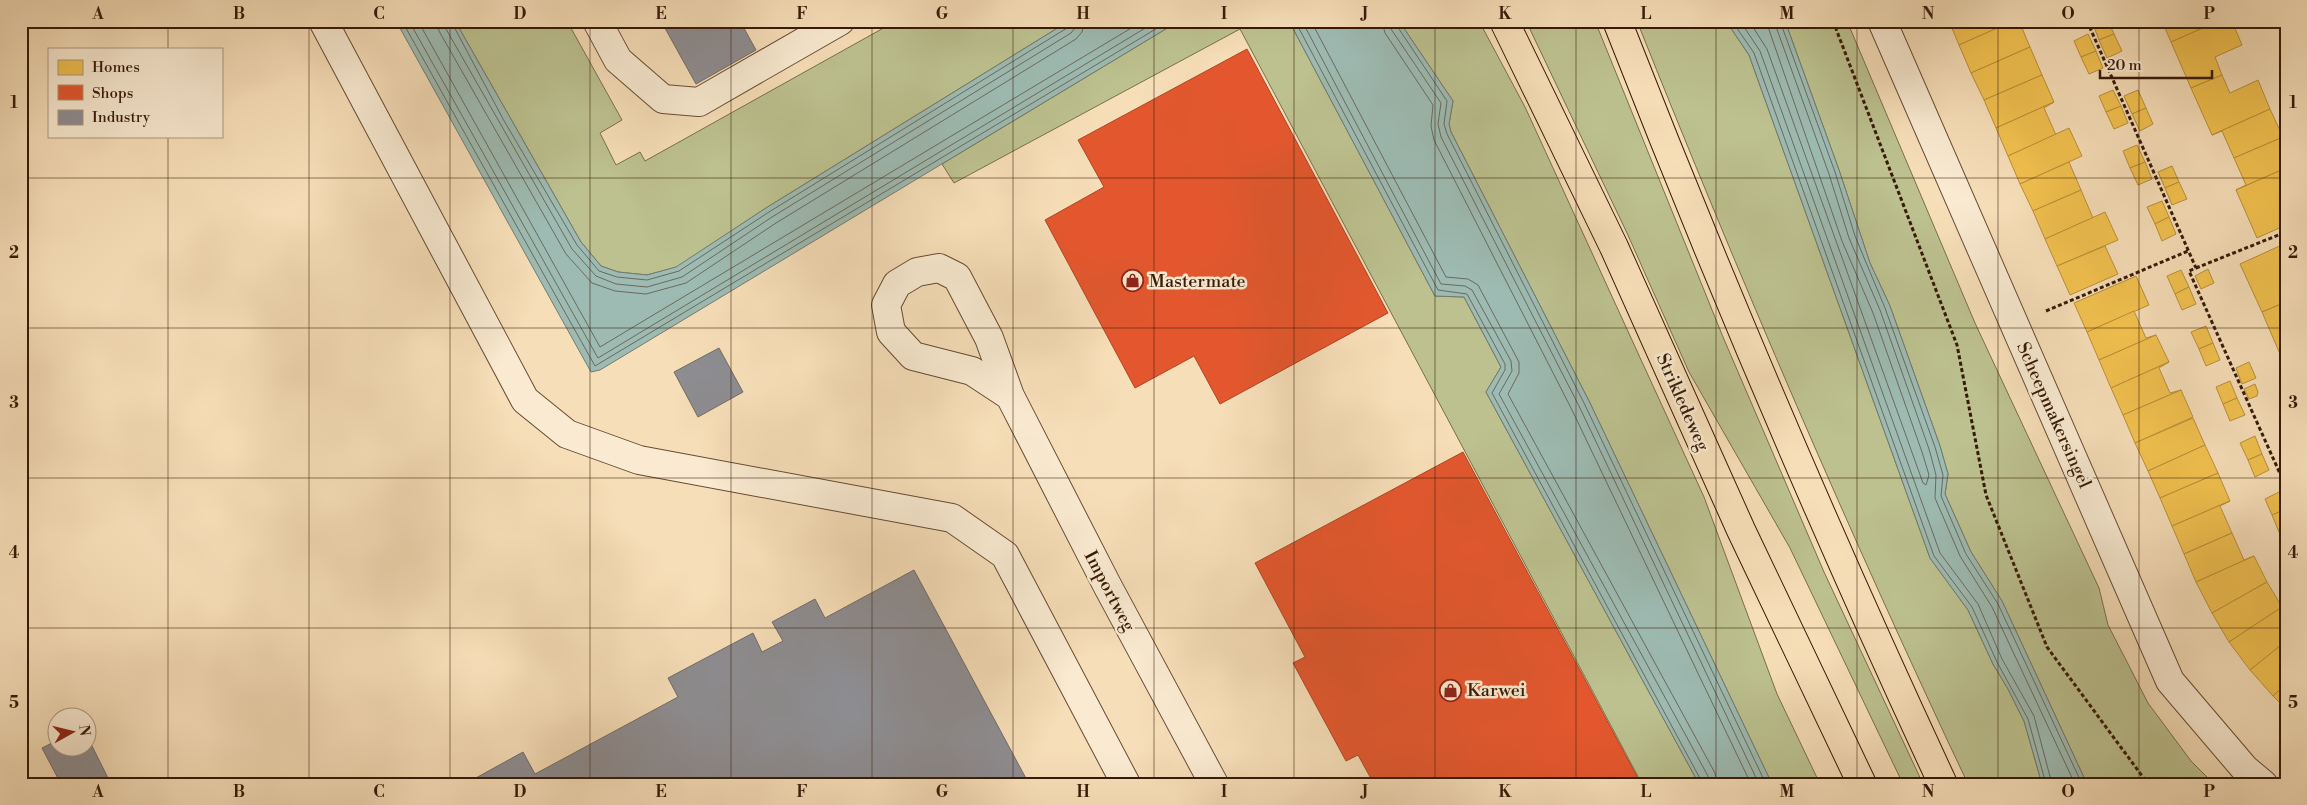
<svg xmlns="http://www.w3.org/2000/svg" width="2307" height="805" font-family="'Libre Bodoni',serif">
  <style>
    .green { fill: #bcc18f; stroke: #796e4b }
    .water { fill: #9dbbb3; stroke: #747b6e }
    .homes { fill: #f2c14e; stroke: #ba8f39 }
    .shops { fill: #e4572e; stroke: #b04522 }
    .industry { fill: #8d8d92; stroke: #736a68 }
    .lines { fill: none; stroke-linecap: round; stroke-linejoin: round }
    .shore { stroke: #6a6a5d; stroke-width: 1 }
    .minor-casing { stroke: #664b33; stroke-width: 30 }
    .major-casing { stroke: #361a07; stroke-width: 30 }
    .path { stroke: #361a07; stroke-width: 3; stroke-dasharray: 4 2.5; stroke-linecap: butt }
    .minor { stroke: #f9ead1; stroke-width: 28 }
    .major { stroke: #f6deb8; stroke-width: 28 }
    .grid { fill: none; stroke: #361a07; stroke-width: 1; stroke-opacity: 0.55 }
    .labels { text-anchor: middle; stroke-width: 5; stroke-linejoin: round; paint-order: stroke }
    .poi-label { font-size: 18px; fill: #361a07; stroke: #f9ead1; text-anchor: start }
    .street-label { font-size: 18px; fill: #361a07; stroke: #f9ead1 }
    .neatline { fill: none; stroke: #361a07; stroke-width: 2 }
    .grid-label { font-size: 16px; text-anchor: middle; font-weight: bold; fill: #361a07 }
  </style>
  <rect width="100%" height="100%" fill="#f6deb8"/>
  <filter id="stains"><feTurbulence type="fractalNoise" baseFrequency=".004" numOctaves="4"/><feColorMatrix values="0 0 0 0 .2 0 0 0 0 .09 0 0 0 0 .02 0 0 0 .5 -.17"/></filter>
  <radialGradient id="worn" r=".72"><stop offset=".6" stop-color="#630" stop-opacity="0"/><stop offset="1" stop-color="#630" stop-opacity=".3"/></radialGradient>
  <g class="green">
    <path d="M455,21H567L622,120L600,133L616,165L640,152L645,161L896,21H1069L766,208L677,267L647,275L618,272L601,266L581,242Z"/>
    <path d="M1179,21H1289L1435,296L1464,297L1501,367L1486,392L1699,784H1642L1240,29L954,183L942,164Z"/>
    <path d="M1399,21H1479L1525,107L1704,497L1777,694L1820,784H1772L1589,401L1451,132L1449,124L1453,101Z"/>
    <path d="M1526,21H1595L1723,337L1824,572L1923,784H1903L1790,548L1689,372L1627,233Z"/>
    <path d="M1637,21H1726L1749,55L1930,558L1968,610L1993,664L2008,689L2024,721L2042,784H1968C1849,533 1740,279 1637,21Z"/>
    <path d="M1785,21H1847L1975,323L2099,588L2108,625L2148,703L2191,761L2214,784H2087L2002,601L1971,552L1945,494L1948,474L1940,446L1890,306L1870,263L1839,170Z"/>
  </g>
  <g class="water">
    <path d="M396,21H455L581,242L601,266L618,272L647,275L676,267L766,208L1069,21H1179L600,370L591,372Z"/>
    <path d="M1289,21H1399L1453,101L1449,124L1451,132L1589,401L1772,784H1699L1486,392L1501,367L1464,297L1435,296Z"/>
    <path d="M1726,21H1785L1839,170L1870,263L1890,306L1940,446L1948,474L1945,494L1971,552L2002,601L2087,784H2042L2024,721L2008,689L1993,664L1968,610L1930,558L1749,55Z"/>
  </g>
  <g class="homes">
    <path d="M1949,21H2013L1959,45Z"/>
    <path d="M2013,21H2019L2030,47L1971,73L1959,45Z"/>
    <path d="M2099,21H2108L2114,34L2099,40L2093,24Z"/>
    <path d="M2162,21H2219L2171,42Z"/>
    <path d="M2219,21H2232L2242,45L2215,57L2222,75L2191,88L2171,42Z"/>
    <path d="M2088,34L2096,51L2081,57L2074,41Z"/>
    <path d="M2114,34L2122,51L2107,58L2099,40Z"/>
    <path d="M2030,47L2042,75L1984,100L1971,73Z"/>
    <path d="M2096,51L2103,68L2089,74L2081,57Z"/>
    <path d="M2042,75L2054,102L1996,128L1984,100Z"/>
    <path d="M2222,75L2230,93L2258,80L2270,109L2212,135L2191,88Z"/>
    <path d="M2113,90L2121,106L2106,112L2099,96Z"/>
    <path d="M2138,90L2146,108L2132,114L2124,96Z"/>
    <path d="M2054,102L2044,108L2056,135L2008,156L1996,128Z"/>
    <path d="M2121,106L2128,123L2114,129L2106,112Z"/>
    <path d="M2146,108L2153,124L2140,131L2132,114Z"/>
    <path d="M2270,109L2283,137L2234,158L2222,131L2212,135Z"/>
    <path d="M2069,128L2082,156L2020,184L2008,156Z"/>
    <path d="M2283,137L2286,144V168L2236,190L2246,185L2234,158Z"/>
    <path d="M2137,145L2145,162L2130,168L2123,151Z"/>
    <path d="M2069,162L2081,190L2033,211L2020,184Z"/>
    <path d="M2145,162L2152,179L2138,185L2130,168Z"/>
    <path d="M2172,166L2179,182L2165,188L2158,172Z"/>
    <path d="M2286,168V203L2280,206L2286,225L2257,238L2236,190Z"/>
    <path d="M2179,182L2187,199L2172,205L2165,188Z"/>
    <path d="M2081,190L2093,218L2045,239L2033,211Z"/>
    <path d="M2162,201L2169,217L2155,224L2147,207Z"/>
    <path d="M2105,212L2118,240L2057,266L2045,239Z"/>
    <path d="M2169,217L2176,234L2162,241L2155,224Z"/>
    <path d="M2284,244L2286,302L2262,312L2240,264Z"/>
    <path d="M2105,246L2118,274L2070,295L2057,266Z"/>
    <path d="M2208,269L2214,283L2201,289L2195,276Z"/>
    <path d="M2181,270L2189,287L2175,294L2167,276Z"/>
    <path d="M2136,276L2149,305L2087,332L2074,303Z"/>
    <path d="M2189,287L2196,304L2182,310L2175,294Z"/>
    <path d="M2286,302V360L2283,361L2262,312Z"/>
    <path d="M2134,311L2146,338L2156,335L2099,360L2087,332Z"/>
    <path d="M2206,326L2213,343L2199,349L2191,332Z"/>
    <path d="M2156,335L2169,362L2111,388L2099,360Z"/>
    <path d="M2213,343L2220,360L2206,366L2199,349Z"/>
    <path d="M2169,362L2159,368L2170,393L2181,390L2123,415L2111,388Z"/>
    <path d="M2249,362L2256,378L2242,384L2236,368Z"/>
    <path d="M2230,381L2237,398L2223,404L2216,387Z"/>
    <path d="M2255,384L2258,392L2257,396L2249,399L2244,389Z"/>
    <path d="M2181,390L2193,417L2135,443L2123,415Z"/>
    <path d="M2237,398L2245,415L2230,421L2223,404Z"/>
    <path d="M2193,418L2205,445L2148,471L2135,443Z"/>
    <path d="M2255,436L2262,454L2248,460L2240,443Z"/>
    <path d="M2205,445L2218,473L2160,498L2148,471Z"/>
    <path d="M2262,454L2269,470L2255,477L2248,460Z"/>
    <path d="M2218,473L2230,501L2172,526L2160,498Z"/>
    <path d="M2279,492L2286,509L2272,515L2265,499Z"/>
    <path d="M2230,501L2220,506L2232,533L2184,554L2172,526Z"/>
    <path d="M2286,509V530L2279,532L2272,515Z"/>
    <path d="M2232,533L2244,560L2254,556L2196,582L2184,554Z"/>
    <path d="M2254,556L2267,582L2212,613L2196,582Z"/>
    <path d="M2267,582L2282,607L2229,642L2212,613Z"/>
    <path d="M2282,607L2286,612V641L2250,670L2229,642Z"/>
    <path d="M2286,641V684L2273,696L2250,670Z"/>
    <path d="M2286,684V709L2273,696Z"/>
  </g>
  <g class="shops">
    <path d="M1247,49L1388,313L1220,404L1194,356L1135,388L1045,220L1104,187L1078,140Z"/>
    <path d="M1463,452L1641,784H1374L1358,755L1346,761L1293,663L1305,657L1255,563Z"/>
  </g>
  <g class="industry">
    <path d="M661,21H740L756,50L696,84Z"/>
    <path d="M719,348L743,392L698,417L674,372Z"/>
    <path d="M914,570L1029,784H465L523,752L535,774L678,697L668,678L753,633L762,652L783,641L772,622L815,599L825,618Z"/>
    <path d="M88,738L111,784H61L42,748L58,740V748H88Z"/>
  </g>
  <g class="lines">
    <g class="shore">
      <path d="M402,21L595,366L1169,21"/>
      <path d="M409,21L598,358L1157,21"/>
      <path d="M418,21L600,347L1143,21"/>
      <path d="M437,21L439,31L566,254L592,283L615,291L646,294L686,283L776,223L1076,39L1082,32L1084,21"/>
      <path d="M445,21L446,29L572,249L596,276L616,284L647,287L682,277L772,217L1071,33L1075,28L1077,21"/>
      <path d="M451,21L503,119L577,245L599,271L617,277L647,280L679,271L769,212L1067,28L1070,21"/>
      <path d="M1295,21L1438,290L1467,294L1505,364V370L1492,393L1703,784"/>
      <path d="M1302,21L1441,284L1465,286L1472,290L1511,361L1512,371L1499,394L1708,776L1710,784"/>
      <path d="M1311,21L1446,277L1468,279L1478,285L1519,362V373L1508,394L1715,773L1717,784"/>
      <path d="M1382,21L1385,33L1433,105L1431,126L1434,140L1572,410L1751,784"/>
      <path d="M1389,21L1391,29L1441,103L1438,124L1441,137L1579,406L1759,784"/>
      <path d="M1396,21L1397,26L1447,101L1444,124L1447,134L1584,403L1766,784"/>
      <path d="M1732,21L1754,53L1934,556L1972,607L1997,662L2028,719L2046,784"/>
      <path d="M1740,21L1760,51L1940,553L1978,604L2002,659L2034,716L2052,784"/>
      <path d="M1749,21L1767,49L1923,483L1926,485L1929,475L1922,452L1873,313L1842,241L1766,21"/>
      <path d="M1774,21L1829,174L1849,238L1880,310L1929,449L1936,475L1935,498L1960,556L1992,607L2075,784"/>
      <path d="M1780,21L1835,172L1855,236L1885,308L1935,447L1943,475L1941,496L1966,554L1998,604L2082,784"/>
    </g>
    <defs>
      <g id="minor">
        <path d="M323,21L525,400L567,434L639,460L952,518L1005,555L1126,784"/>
        <path d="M597,21L618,60L663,99L699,102L840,21"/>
        <path d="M1882,21L2170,681L2245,769L2263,784"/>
        <path d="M1010,396L972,371L913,356L891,332L886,305L897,284L917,272L939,268L957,277L989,338L1010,396L1107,585L1214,784"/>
      </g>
      <g id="major">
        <path d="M1504,21L1614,247L1741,530L1862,784"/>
        <path d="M1617,21C1718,279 1826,533 1943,784"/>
      </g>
    </defs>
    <use href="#minor" class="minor-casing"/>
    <use href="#major" class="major-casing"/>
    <g class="path">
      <path d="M1833,21L1957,345L1986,495L2047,647L2148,784"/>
      <path d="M2087,21L2196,268L2189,271L2286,487"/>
      <path d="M2196,268L2286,232"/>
      <path d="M2046,311L2188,251"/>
    </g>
    <use href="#minor" class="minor"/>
    <use href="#major" class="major"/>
  </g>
  <path class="grid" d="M168,21V49M309,21V784M450,21V784M590,21V784M731,21V784M872,21V784M1013,21V784M1154,21V784M1294,21V784M1435,21V784M1576,21V784M1716,21V784M1857,21V784M1998,21V784M2139,21V784M168,136V784M21,178H2286M21,328H2286M21,478H2286M21,628H2286"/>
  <defs>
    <symbol id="shop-ring" viewBox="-11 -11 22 22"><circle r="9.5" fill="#f9ead1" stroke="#8f2418" stroke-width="1.5"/><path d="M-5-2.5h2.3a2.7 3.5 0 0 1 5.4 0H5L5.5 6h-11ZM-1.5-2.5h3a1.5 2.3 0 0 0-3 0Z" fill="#8f2418"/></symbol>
  </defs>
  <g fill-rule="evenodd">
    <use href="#shop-ring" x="1120" y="268" width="25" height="25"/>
    <use href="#shop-ring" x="1438" y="678" width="25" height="25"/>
  </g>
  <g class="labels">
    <g class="poi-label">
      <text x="1149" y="287">Mastermate</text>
      <text x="1467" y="696">Karwei</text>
    </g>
    <g class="street-label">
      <text transform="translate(1683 402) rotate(66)" y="6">Strikledeweg</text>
      <text transform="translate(2054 415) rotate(66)" y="6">Scheepmakersingel</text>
      <text transform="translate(1110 591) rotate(62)" y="6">Importweg</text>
    </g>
  </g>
  <rect width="2307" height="805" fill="none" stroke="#f6deb8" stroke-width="55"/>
  <rect x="48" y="48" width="175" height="90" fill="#f9ead1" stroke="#ab9780"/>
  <rect x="58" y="60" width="25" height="15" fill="#f2c14e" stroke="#ab9780"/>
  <text x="92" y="72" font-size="15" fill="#361a07">Homes</text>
  <rect x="58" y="85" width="25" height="15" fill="#e4572e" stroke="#ab9780"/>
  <text x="92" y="98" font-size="15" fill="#361a07">Shops</text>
  <rect x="58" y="110" width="25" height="15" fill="#8d8d92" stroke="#ab9780"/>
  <text x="92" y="122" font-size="15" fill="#361a07">Industry</text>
  <g transform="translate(72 732) rotate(82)"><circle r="24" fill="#f9ead1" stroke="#ab9780"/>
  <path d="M0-4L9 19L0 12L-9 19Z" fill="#8f2418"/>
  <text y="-8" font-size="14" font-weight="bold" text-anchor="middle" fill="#361a07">N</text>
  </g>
  <path d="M2100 70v8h112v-8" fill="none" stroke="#361a07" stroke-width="2.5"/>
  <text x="2107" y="70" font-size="15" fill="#361a07" stroke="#f9ead1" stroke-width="4" paint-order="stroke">20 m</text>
  <rect x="28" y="28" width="2252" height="750" class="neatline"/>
  <g class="grid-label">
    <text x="98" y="19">A</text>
    <text x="239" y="19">B</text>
    <text x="379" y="19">C</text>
    <text x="520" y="19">D</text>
    <text x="661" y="19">E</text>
    <text x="802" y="19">F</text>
    <text x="942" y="19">G</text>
    <text x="1083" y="19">H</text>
    <text x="1224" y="19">I</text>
    <text x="1365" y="19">J</text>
    <text x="1505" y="19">K</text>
    <text x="1646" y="19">L</text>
    <text x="1787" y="19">M</text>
    <text x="1928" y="19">N</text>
    <text x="2068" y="19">O</text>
    <text x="2209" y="19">P</text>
    <text x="14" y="108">1</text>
    <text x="2293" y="108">1</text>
    <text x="14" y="258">2</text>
    <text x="2293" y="258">2</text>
    <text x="14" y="408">3</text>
    <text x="2293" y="408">3</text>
    <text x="14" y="558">4</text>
    <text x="2293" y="558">4</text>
    <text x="14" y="708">5</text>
    <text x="2293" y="708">5</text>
    <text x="98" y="797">A</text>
    <text x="239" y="797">B</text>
    <text x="379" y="797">C</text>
    <text x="520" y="797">D</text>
    <text x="661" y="797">E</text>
    <text x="802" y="797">F</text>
    <text x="942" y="797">G</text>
    <text x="1083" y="797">H</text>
    <text x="1224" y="797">I</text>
    <text x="1365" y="797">J</text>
    <text x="1505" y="797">K</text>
    <text x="1646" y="797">L</text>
    <text x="1787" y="797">M</text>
    <text x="1928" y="797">N</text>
    <text x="2068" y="797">O</text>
    <text x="2209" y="797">P</text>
  </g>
  <rect width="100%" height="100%" filter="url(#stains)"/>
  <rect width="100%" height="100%" fill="url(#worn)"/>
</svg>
